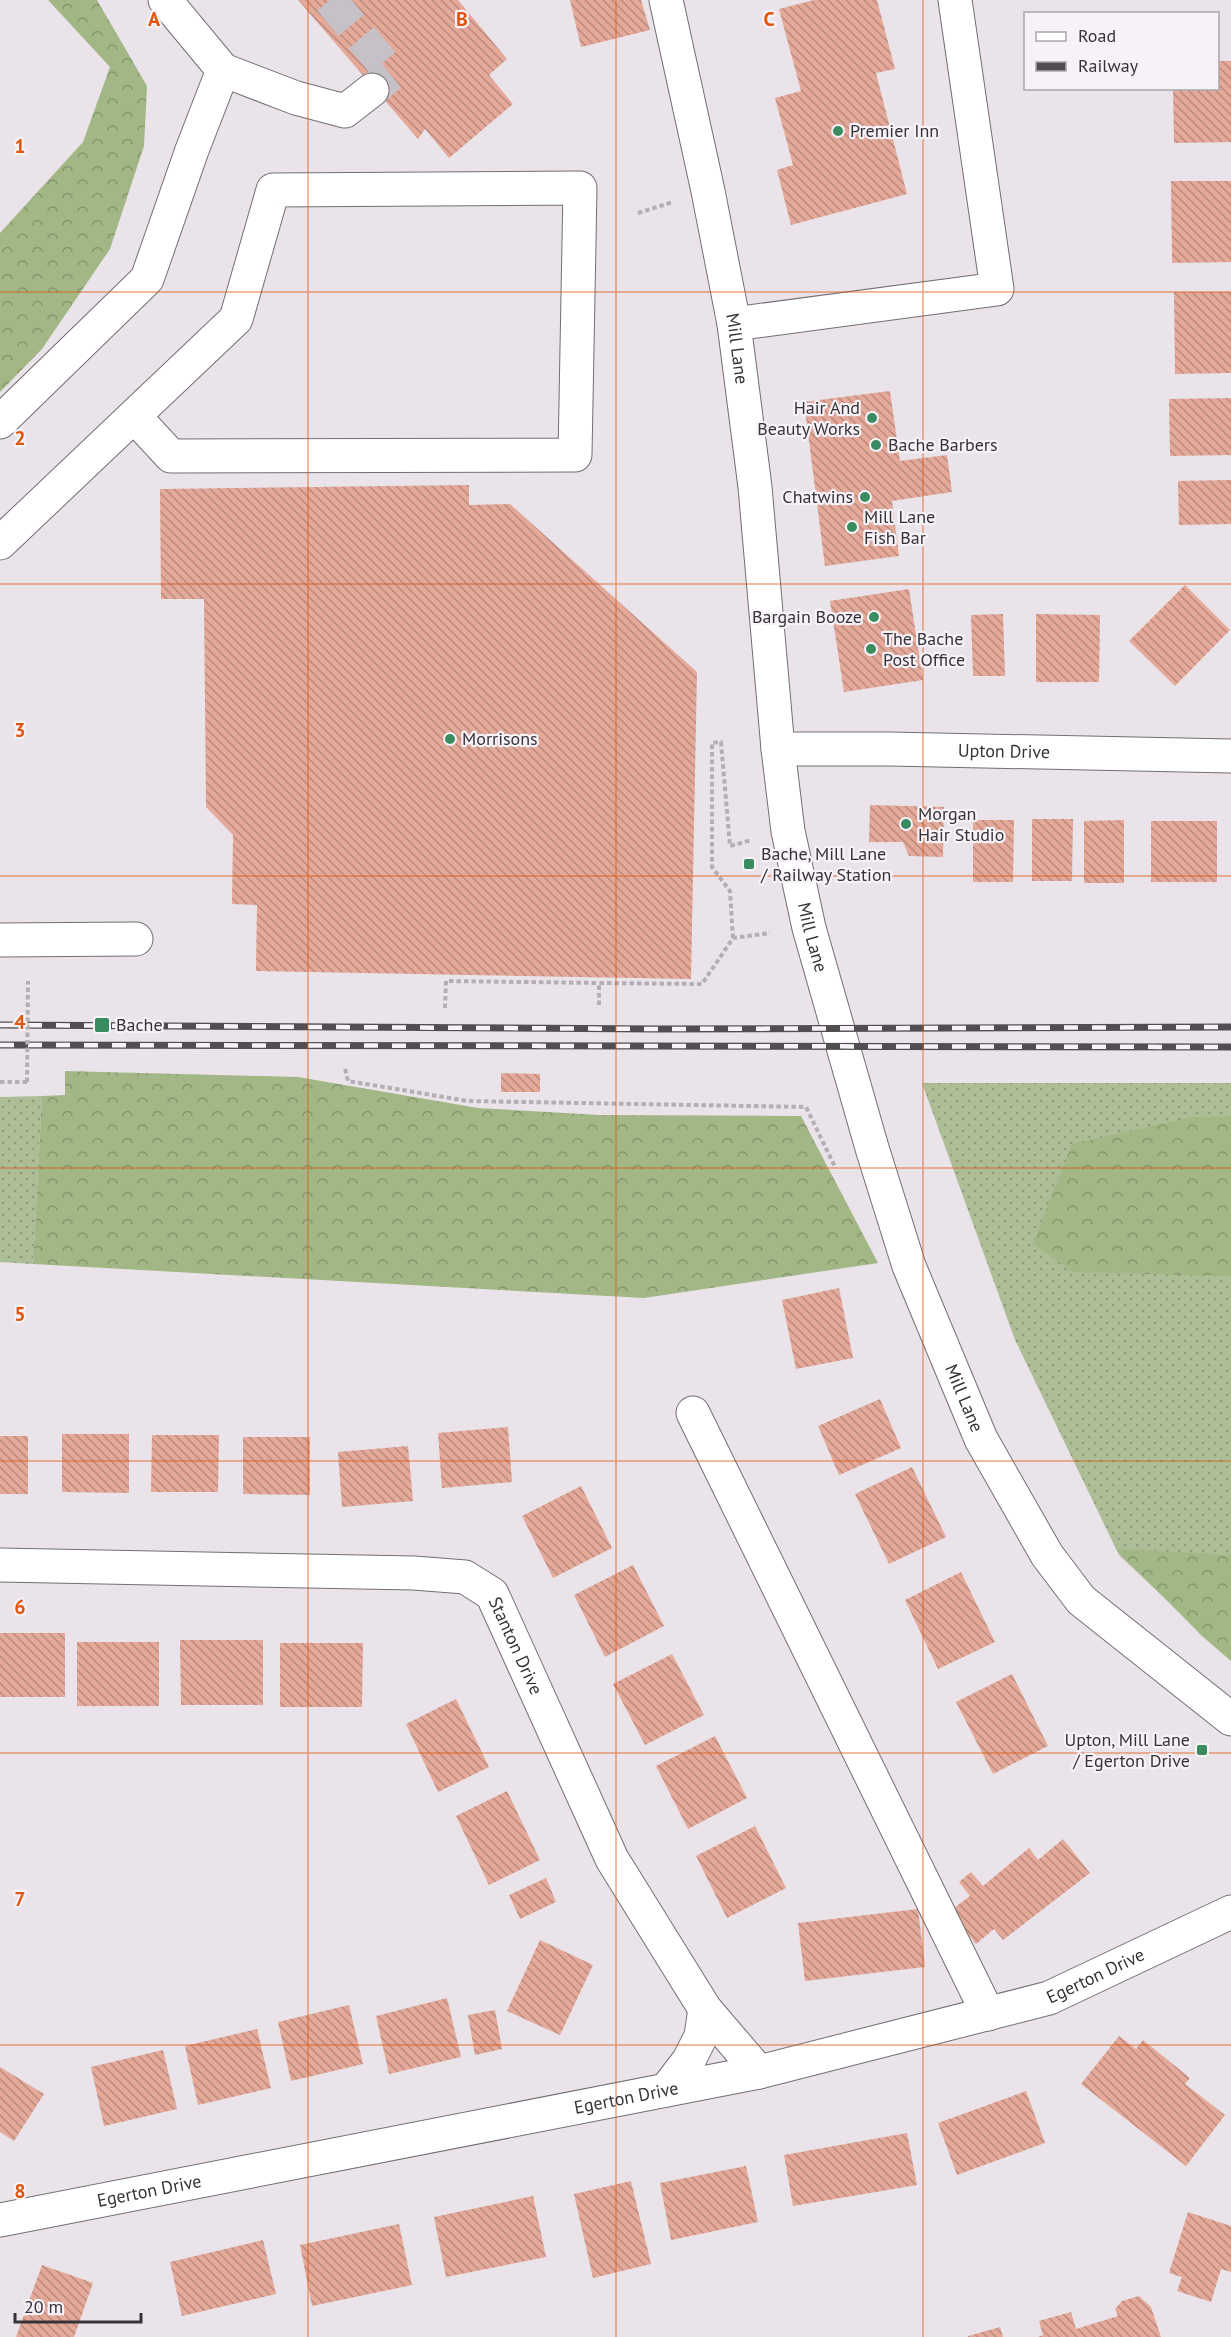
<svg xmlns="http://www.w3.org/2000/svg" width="1231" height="2337" font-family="'PT Sans',sans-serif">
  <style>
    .grass { fill: url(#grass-dots) }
    .forest { fill: url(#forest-crowns) }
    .building { fill: url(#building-back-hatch) }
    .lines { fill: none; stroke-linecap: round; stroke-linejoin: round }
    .minor-tunnel { stroke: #c6c1c6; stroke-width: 33; stroke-dasharray: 33 16; stroke-linecap: butt }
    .minor-casing { stroke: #736e74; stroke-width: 35 }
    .path { stroke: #b3aeb3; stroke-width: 4; stroke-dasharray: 4.5 3; stroke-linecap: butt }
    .minor { stroke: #fff; stroke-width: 33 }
    .rail-casing { stroke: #514e51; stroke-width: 7 }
    .rail { stroke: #f7f1f8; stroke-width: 4.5; stroke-dasharray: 14; stroke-linecap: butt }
    .path-bridge { stroke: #b3aeb3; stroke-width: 4; stroke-dasharray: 4.5 3; stroke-linecap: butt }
    .grid { fill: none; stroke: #df570e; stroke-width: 1.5; stroke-opacity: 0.55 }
    .poi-dot { fill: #398c5f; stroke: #f7f1f8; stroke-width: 2 }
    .labels { text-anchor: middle; stroke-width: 4.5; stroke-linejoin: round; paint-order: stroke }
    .poi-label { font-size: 18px; fill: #363336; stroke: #f7f1f8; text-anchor: start }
    .street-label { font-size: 18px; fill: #363336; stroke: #f7f1f8 }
    .grid-label { font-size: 20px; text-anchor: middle; font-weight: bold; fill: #df570e; stroke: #f7f1f8; stroke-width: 4.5; stroke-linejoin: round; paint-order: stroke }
  </style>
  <defs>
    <pattern id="grass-dots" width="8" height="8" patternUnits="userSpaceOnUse" patternTransform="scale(1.5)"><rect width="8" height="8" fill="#adbe97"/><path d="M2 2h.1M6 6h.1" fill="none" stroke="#8e9b7c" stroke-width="1.8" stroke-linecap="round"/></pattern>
    <pattern id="forest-crowns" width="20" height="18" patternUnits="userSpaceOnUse" patternTransform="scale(1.5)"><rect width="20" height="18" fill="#a2b785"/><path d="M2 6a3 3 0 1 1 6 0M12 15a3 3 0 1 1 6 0" fill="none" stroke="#85956e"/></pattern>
    <pattern id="building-back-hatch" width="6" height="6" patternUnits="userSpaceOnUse" patternTransform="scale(1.5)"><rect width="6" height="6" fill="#e4a999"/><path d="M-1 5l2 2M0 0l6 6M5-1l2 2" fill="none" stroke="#ba8a7e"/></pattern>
  </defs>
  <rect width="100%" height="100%" fill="#eae4ea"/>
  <g class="grass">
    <path d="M922,1083H1231V1661L1119,1555L1015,1340Z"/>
    <path d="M42,1096L33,1264L0,1262V1097Z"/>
  </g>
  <g class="forest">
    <path d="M48,0H97L147,86L144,146L110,249L42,349L0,392V233L83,142L110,67Z"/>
    <path d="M65,1071L298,1077L478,1108L600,1115L801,1116L878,1263L644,1298L33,1264L42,1096L65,1095Z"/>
    <path d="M1231,1116V1276L1072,1272L1033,1243L1072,1144L1193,1117Z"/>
    <path d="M1116,1549L1231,1555V1661L1202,1636Z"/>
  </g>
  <g class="building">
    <path d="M298,0H458L507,59L489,75L513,104L449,158L425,129L418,139Z"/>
    <path d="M570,0H641L650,30L581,47Z"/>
    <path d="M814,0H877L895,69L876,73L907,194L791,225L777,170L793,165L775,98L801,91L779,9Z"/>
    <path d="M1218,61H1231V142L1174,143L1173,88H1218Z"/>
    <path d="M1171,181H1231V262L1172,263Z"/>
    <path d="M1174,292H1231V373L1175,374Z"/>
    <path d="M890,391L900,461L947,455L952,492L892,501L899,556L825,566L804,402Z"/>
    <path d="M1231,398V455L1170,456L1169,399Z"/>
    <path d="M1231,480V524L1179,525L1178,481Z"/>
    <path d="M469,485V505L510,504L697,672L691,979L256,971L257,905L232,904L233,835L206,807L204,599H161L160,489Z"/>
    <path d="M1185,585L1230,630L1175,686L1129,641Z"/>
    <path d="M909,589L923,680L844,692L830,601Z"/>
    <path d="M1003,614L1005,676H973L971,615Z"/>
    <path d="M1036,614L1100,615L1099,682H1036Z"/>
    <path d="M870,805L944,807L943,857L909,856L903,842H869Z"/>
    <path d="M1032,819H1073L1072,881H1032Z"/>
    <path d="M973,820H1014L1013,882H973Z"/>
    <path d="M1124,820V883H1084V821Z"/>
    <rect x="1151" y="821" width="66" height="61"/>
    <path d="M501,1073L540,1074V1092H501Z"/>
    <path d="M839,1288L853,1358L796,1369L782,1300Z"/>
    <path d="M880,1399L901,1448L839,1475L818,1426Z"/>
    <path d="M508,1427L512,1482L442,1488L438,1433Z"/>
    <path d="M62,1434H129V1493L62,1492Z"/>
    <path d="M152,1435H219L218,1492H151Z"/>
    <rect x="0" y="1436" width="28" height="58"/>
    <path d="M243,1437H310V1495L243,1494Z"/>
    <path d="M408,1446L413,1501L342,1507L338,1452Z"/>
    <path d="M912,1467L946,1537L889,1564L855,1494Z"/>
    <path d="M581,1486L612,1548L553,1578L522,1516Z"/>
    <path d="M633,1565L664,1626L605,1657L574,1595Z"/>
    <path d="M961,1572L995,1642L938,1669L905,1600Z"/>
    <rect x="0" y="1633" width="65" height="64"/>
    <path d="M180,1640H263V1705H181Z"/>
    <rect x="77" y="1642" width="82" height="64"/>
    <path d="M280,1643H363L362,1707H280Z"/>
    <path d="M672,1654L704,1715L645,1745L613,1684Z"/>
    <path d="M1012,1674L1048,1746L993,1774L956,1702Z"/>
    <path d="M456,1699L489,1767L438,1792L406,1724Z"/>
    <path d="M715,1736L747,1798L688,1829L656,1766Z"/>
    <path d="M507,1791L540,1860L489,1885L456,1816Z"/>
    <path d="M755,1826L786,1888L727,1918L696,1856Z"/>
    <path d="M1063,1839L1090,1873L1003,1940L994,1929L976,1944L950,1911L970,1896L959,1882L971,1872L983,1886L1029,1848L1038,1860Z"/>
    <path d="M546,1878L556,1902L520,1919L509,1895Z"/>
    <path d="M918,1909L925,1967L805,1981L798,1923Z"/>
    <path d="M540,1940L593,1965L560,2035L507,2011Z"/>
    <path d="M447,1998L461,2057L389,2074L376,2016Z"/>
    <path d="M349,2005L363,2064L291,2081L278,2022Z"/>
    <path d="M495,2010L502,2049L475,2055L468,2015Z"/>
    <path d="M257,2029L271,2088L198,2105L185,2046Z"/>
    <path d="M1119,2036L1136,2049L1143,2040L1190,2078L1185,2084L1225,2115L1186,2166L1081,2084Z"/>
    <path d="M163,2050L177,2109L104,2126L91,2067Z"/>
    <path d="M0,2067L44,2094L14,2141L0,2132Z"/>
    <path d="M1026,2091L1045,2143L957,2175L938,2123Z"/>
    <path d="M907,2133L917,2185L793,2206L784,2155Z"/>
    <path d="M746,2166L758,2222L671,2240L660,2183Z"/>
    <path d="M631,2181L651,2264L593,2278L574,2194Z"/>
    <path d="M533,2196L546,2257L446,2277L434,2217Z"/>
    <path d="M1188,2212L1231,2226V2272L1221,2269L1211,2302L1177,2291L1182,2277L1169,2273Z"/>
    <path d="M399,2224L412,2285L312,2306L300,2245Z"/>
    <path d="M263,2240L276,2294L182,2316L170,2262Z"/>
    <path d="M42,2265L93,2283L74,2337H16Z"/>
    <path d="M1139,2296L1151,2307L1161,2337H1038L1043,2335L1039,2321L1071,2312L1076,2329L1118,2316L1115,2309L1122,2301Z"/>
    <path d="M1000,2327L1003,2337H968V2336Z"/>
  </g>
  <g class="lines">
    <path class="minor-tunnel" d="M330,0L392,74L372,90"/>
    <defs>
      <g id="minor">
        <path id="s1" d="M666,0L708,191L734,324L755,487L778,749L788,831L809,928L872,1148L909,1266L981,1439L1047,1555L1081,1600L1231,1719"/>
        <path d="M223,70L296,98L345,111L372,90"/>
        <path d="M734,324L997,289L955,0"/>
        <path d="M0,422L147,279L192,150L223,70L165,0"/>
        <path d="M0,543L236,319L273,190L580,188L575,455L171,456L134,416"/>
        <path id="s2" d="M778,749H890L1231,756"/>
        <path d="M0,940L136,939"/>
        <path d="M693,1413L988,2014"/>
        <path id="s3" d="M0,1565L414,1573L465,1577L492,1594L612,1859L705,2009L759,2072"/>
        <path d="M666,2090L689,2060L701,2036L705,2009"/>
        <path id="s4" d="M0,2220L759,2072L1049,1998L1231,1912"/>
      </g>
    </defs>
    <use href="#minor" class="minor-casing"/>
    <g class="path">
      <path d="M638,213L673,202"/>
      <path d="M733,938L730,891L712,867V743L721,742L730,846L752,840"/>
      <path d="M599,1005V983L702,984L733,938L770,933"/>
      <path d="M445,1008L446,981L599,983"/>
      <path d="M345,1069L348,1081L468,1101L806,1107L835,1167"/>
      <path d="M0,1082H27"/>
    </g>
    <use href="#minor" class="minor"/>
    <defs>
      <g id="rail">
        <path d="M0,1025L657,1029L1231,1027"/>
        <path d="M0,1045L1231,1047"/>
      </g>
    </defs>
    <use href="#rail" class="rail-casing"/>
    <use href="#rail" class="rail"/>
    <path class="path-bridge" d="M27,1082L28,981"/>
  </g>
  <path class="grid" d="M308,0V2337M616,0V2337M923,0V2337M0,292H1231M0,584H1231M0,876H1231M0,1168H1231M0,1461H1231M0,1753H1231M0,2045H1231"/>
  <g class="poi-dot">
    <circle cx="838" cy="131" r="6"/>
    <circle cx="872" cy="418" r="6"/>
    <circle cx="876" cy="445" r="6"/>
    <circle cx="865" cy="497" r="6"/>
    <circle cx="852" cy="527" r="6"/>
    <circle cx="874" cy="617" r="6"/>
    <circle cx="871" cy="649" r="6"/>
    <circle cx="450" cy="739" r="6"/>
    <circle cx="906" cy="824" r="6"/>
    <rect x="743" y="858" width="12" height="12" rx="3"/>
    <rect x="94" y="1017" width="16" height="16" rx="3"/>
    <rect x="1196" y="1744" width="12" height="12" rx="3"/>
  </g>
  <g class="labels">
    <g class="poi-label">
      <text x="850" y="137">Premier Inn</text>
      <text x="860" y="414" text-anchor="end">Hair And<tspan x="860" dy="21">Beauty Works</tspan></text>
      <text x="888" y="451">Bache Barbers</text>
      <text x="853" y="503" text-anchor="end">Chatwins</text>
      <text x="864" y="523">Mill Lane<tspan x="864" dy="21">Fish Bar</tspan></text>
      <text x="862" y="623" text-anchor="end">Bargain Booze</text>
      <text x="883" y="645">The Bache<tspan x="883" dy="21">Post Office</tspan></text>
      <text x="462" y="745">Morrisons</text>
      <text x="918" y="820">Morgan<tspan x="918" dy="21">Hair Studio</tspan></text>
      <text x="761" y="860">Bache, Mill Lane<tspan x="761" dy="21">/ Railway Station</tspan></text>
      <text x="116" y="1031">Bache</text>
      <text x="1190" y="1746" text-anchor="end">Upton, Mill Lane<tspan x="1190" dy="21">/ Egerton Drive</tspan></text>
    </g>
    <g class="street-label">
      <text dy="6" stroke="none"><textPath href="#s1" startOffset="356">Mill Lane</textPath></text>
      <text dy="6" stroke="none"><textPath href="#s2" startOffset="226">Upton Drive</textPath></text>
      <text dy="6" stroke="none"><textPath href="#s1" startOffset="950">Mill Lane</textPath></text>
      <text dy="6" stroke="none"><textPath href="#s1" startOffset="1436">Mill Lane</textPath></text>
      <text dy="6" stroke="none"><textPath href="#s3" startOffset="554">Stanton Drive</textPath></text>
      <text dy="6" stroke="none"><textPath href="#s4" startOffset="1124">Egerton Drive</textPath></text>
      <text dy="6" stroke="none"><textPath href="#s4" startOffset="638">Egerton Drive</textPath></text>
      <text dy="6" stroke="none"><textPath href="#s4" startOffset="152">Egerton Drive</textPath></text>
    </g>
  </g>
  <g class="grid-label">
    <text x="154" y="26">A</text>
    <text x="462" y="26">B</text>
    <text x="769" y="26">C</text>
    <text x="20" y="153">1</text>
    <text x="20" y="445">2</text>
    <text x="20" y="737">3</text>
    <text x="20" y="1029">4</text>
    <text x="20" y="1321">5</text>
    <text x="20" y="1614">6</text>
    <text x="20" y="1906">7</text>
    <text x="20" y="2198">8</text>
  </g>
  <rect x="1024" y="12" width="195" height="78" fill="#f7f1f8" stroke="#aaa5aa" stroke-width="1.5"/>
  <rect x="1036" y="32" width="30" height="9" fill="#ffffff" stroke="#aaa5aa" stroke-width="1.5"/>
  <text x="1078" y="42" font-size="18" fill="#363336">Road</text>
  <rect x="1036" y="62" width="30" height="9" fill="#514e51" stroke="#aaa5aa" stroke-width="1.5"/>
  <text x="1078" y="72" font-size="18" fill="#363336">Railway</text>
  <path d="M15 2313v9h126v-9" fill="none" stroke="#363336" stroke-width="3"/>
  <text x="24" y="2313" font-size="18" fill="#363336" stroke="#f7f1f8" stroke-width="4.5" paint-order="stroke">20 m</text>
</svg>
